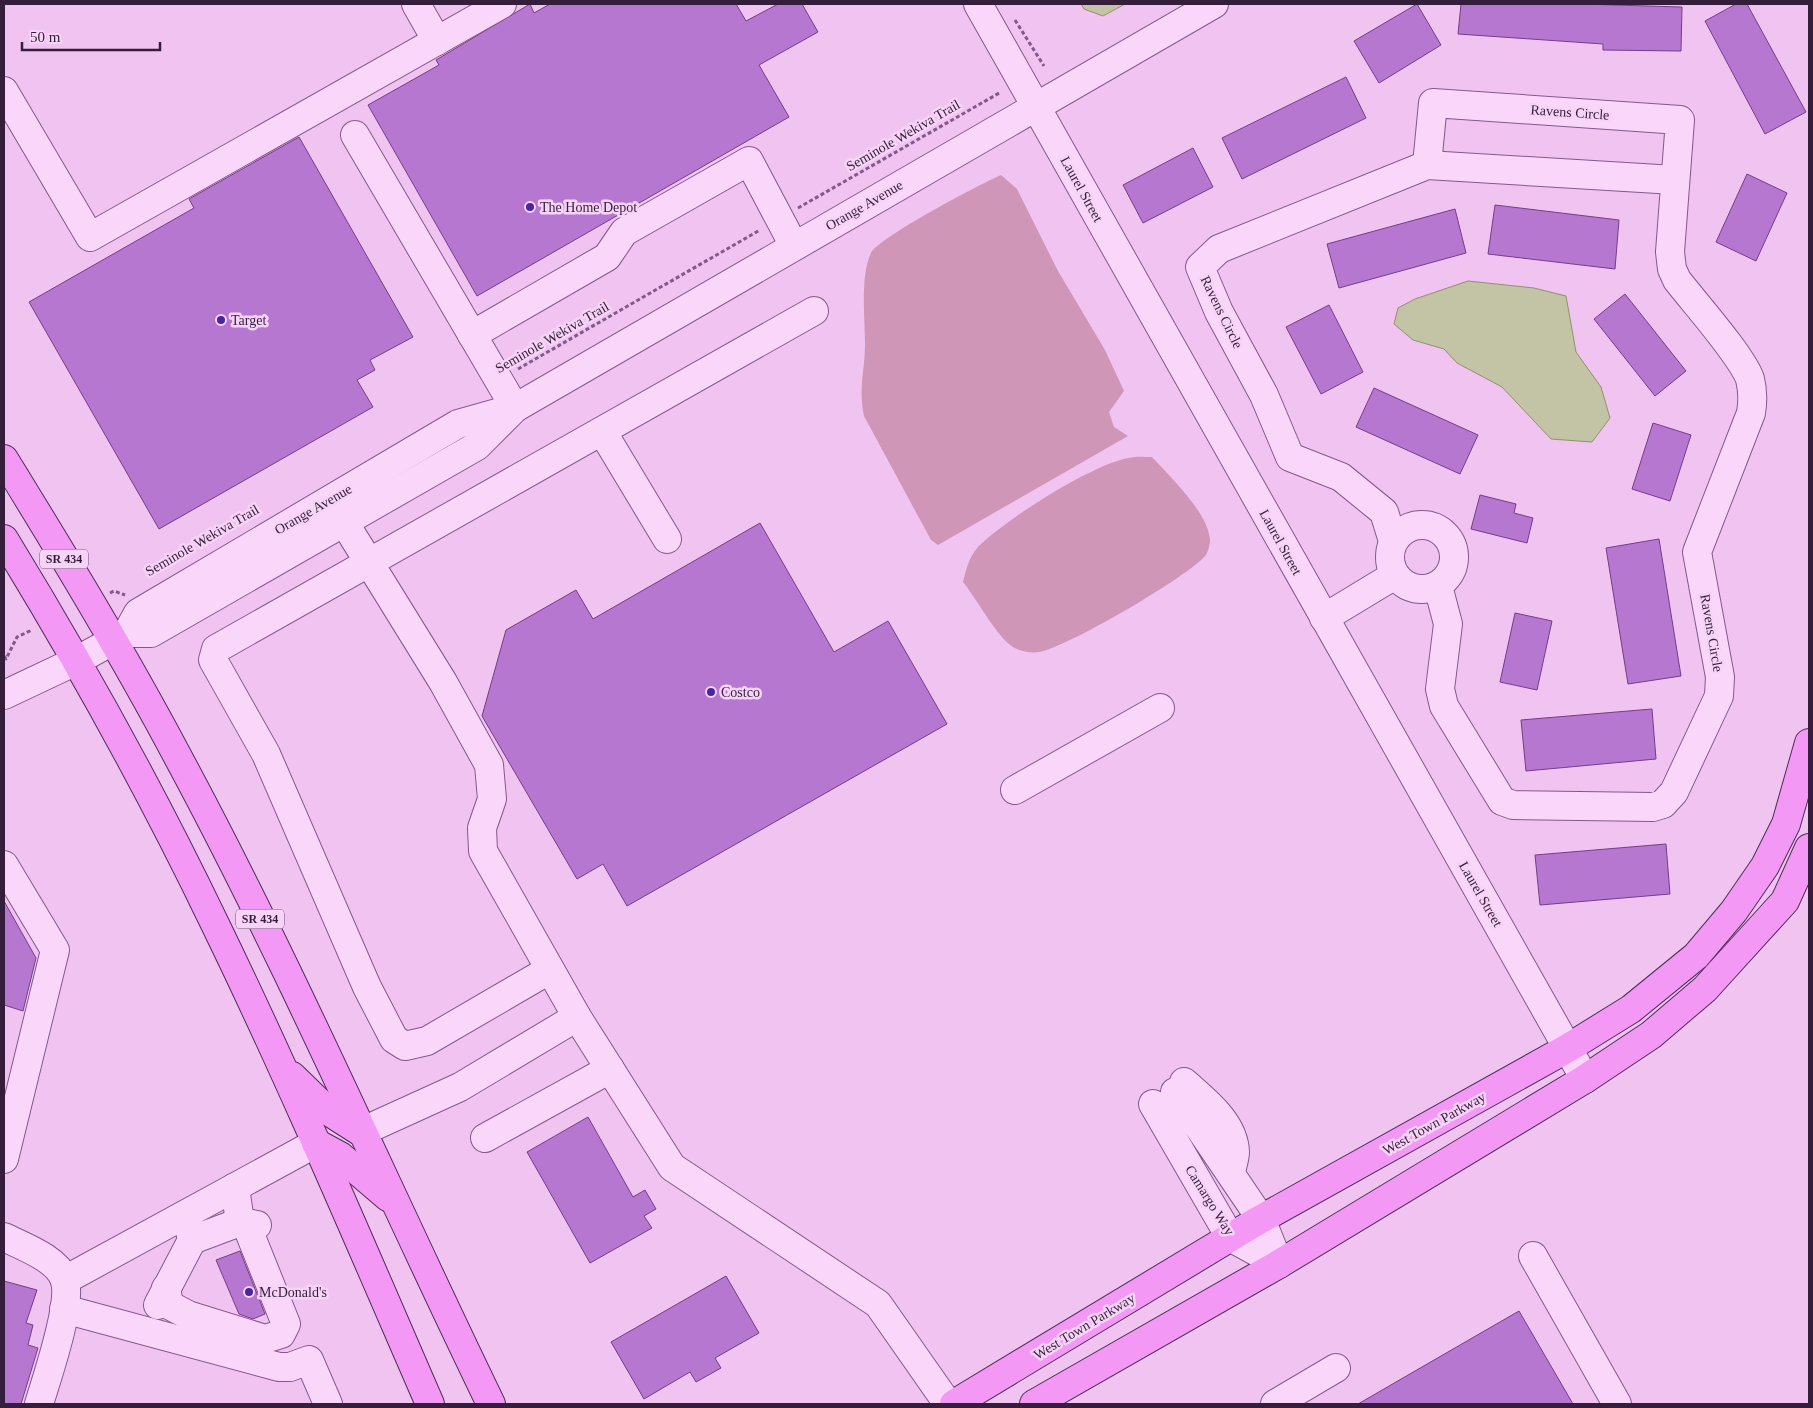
<svg xmlns="http://www.w3.org/2000/svg" width="1813" height="1408" font-family="'Times New Roman',serif">
  <style>
    .green { fill: #cf96b8 }
    .water { fill: #c3c3a5; stroke: #90926b }
    .building { fill: #b677d0; stroke: #743d8c }
    .lines { fill: none; stroke-linecap: round; stroke-linejoin: round }
    .minor-casing { stroke: #83598c; stroke-width: 30 }
    .major-casing { stroke: #4f2d59; stroke-width: 30 }
    .path { stroke: #83598c; stroke-width: 3; stroke-dasharray: 4 2.5; stroke-linecap: butt }
    .minor { stroke: #fad7fa; stroke-width: 28 }
    .major { stroke: #f399f5; stroke-width: 28 }
    .poi-dot { fill: #48269e; stroke: #f7d3f7; stroke-width: 2 }
    .labels { text-anchor: middle; stroke-width: 5; stroke-linejoin: round; paint-order: stroke }
    .shield { fill: #f7d3f7; stroke: #6e5473; stroke-width: 1 }
    .shield-label { font-size: 12px; font-weight: bold; fill: #341e3b }
    .street-label { font-size: 14px; fill: #341e3b; stroke: #f7d3f7 }
    .poi-label { font-size: 14px; fill: #341e3b; stroke: #f7d3f7; text-anchor: start }
  </style>
  <rect width="100%" height="100%" fill="#f0c3f0"/>
  <g class="green">
    <path d="M1001,175L1017,189L1058,271L1105,350L1124,391L1109,412L1114,427L1128,436L938,545L931,540L864,416C858,388 865,371 865,344C865,319 860,276 871,253C878,238 980,184 1001,175Z"/>
    <path d="M1152,457C1170,477 1208,512 1210,540C1210,544 1208,552 1206,555C1189,576 1066,648 1039,652C1032,653 1024,652 1017,649C1000,643 977,599 963,582C966,570 969,557 978,547C1003,521 1094,463 1129,458C1136,456 1145,457 1152,457Z"/>
  </g>
  <g class="water">
    <path d="M1081,4H1125L1103,16L1084,9Z"/>
    <path d="M1468,281L1534,288L1566,296L1576,352L1601,387L1610,418L1592,442L1551,439L1502,387L1457,363L1444,349L1413,340L1394,324L1398,308L1415,299Z"/>
  </g>
  <g class="building">
    <path d="M530,4L534,13L550,4H736L746,21L778,4H802L818,32L759,65L789,117L477,296L368,105L439,65L436,60Z"/>
    <path d="M1417,4L1441,45L1379,83L1354,41Z"/>
    <path d="M1461,4H1580L1682,7L1681,51L1603,50V44L1458,34Z"/>
    <path d="M1736,4H1747L1806,112L1765,134L1705,21Z"/>
    <path d="M1346,77L1366,118L1242,179L1222,138Z"/>
    <path d="M299,137L413,337L370,360L375,370L357,380L373,407L159,529L29,302L194,208L189,199Z"/>
    <path d="M1193,148L1213,187L1143,223L1123,185Z"/>
    <path d="M1747,174L1787,193L1756,261L1716,242Z"/>
    <path d="M1495,205L1619,220L1615,269L1488,254Z"/>
    <path d="M1455,209L1466,253L1339,288L1327,244Z"/>
    <path d="M1625,294L1686,371L1655,396L1594,319Z"/>
    <path d="M1329,305L1363,372L1321,394L1286,327Z"/>
    <path d="M1374,388L1478,435L1460,474L1356,427Z"/>
    <path d="M1653,423L1691,435L1670,501L1632,489Z"/>
    <path d="M1480,495L1516,504L1514,513L1533,518L1527,543L1471,529Z"/>
    <path d="M760,523L834,652L888,621L947,724L627,906L603,864L577,879L482,716L506,630L576,590L593,619Z"/>
    <path d="M1659,539L1681,676L1628,684L1606,548Z"/>
    <path d="M1515,613L1552,621L1537,690L1500,682Z"/>
    <path d="M1652,709L1656,759L1526,771L1521,720Z"/>
    <path d="M1666,844L1670,894L1540,905L1535,855Z"/>
    <path d="M4,901L36,958L23,1011L4,1005Z"/>
    <path d="M588,1117L633,1197L645,1190L656,1209L644,1216L652,1228L590,1263L527,1152Z"/>
    <path d="M240,1251L265,1314L253,1319L239,1314L216,1260Z"/>
    <path d="M726,1276L759,1333L715,1358L721,1368L696,1382L690,1372L644,1399L611,1342Z"/>
    <path d="M4,1281L37,1290L26,1323L33,1325L28,1345L38,1348L21,1404H4Z"/>
    <path d="M1519,1311L1573,1404H1358L1441,1356Z"/>
  </g>
  <g class="lines">
    <defs>
      <g id="minor">
        <path d="M416,4L437,41"/>
        <path d="M978,4L1585,1079"/>
        <path d="M4,91L90,237L502,4"/>
        <path d="M355,135L515,408"/>
        <path d="M1427,165L1433,103L1680,120L1670,252L1672,269L1677,280C1694,302 1742,356 1750,379C1753,391 1753,401 1751,413L1697,552L1720,677L1719,696L1674,792L1663,804L1653,807L1513,805L1502,801L1444,706L1440,689L1448,624L1438,586"/>
        <path d="M472,335L607,257L624,232L749,161L794,246"/>
        <path d="M602,431L667,539"/>
        <path d="M344,522L443,682L489,765L492,799L482,828L483,851L577,1017L672,1167L878,1304L948,1404"/>
        <circle cx="1422" cy="557" r="32"/>
        <path d="M1393,541L1384,512L1341,477L1290,457L1264,395L1219,312L1200,267L1219,249L1427,165L1675,180"/>
        <path d="M1324,618L1395,575"/>
        <path d="M127,633L138,613L458,424L515,408L1214,4"/>
        <path d="M4,695L76,661L127,633H151L477,446L512,411"/>
        <path d="M1015,790L1160,708"/>
        <path d="M4,865L55,950L4,1159"/>
        <path d="M549,970L427,1041L405,1046L394,1039L367,987L266,754L213,660L216,649L814,311"/>
        <path d="M1184,1082C1204,1100 1234,1122 1235,1152C1235,1158 1232,1166 1231,1172"/>
        <path d="M1153,1104L1230,1237L1279,1264L1261,1219L1175,1092"/>
        <path d="M361,1132L460,1087L577,1017"/>
        <path d="M485,1138L610,1069"/>
        <path d="M4,1237C22,1246 59,1259 65,1281C72,1306 47,1377 39,1404"/>
        <path d="M192,1240L240,1222L257,1225"/>
        <path d="M1533,1256L1617,1404"/>
        <path d="M65,1280L316,1143"/>
        <path d="M166,1288L169,1305L188,1315L265,1339L281,1334L286,1324L248,1229L240,1222L235,1187"/>
        <path d="M158,1305L192,1240L188,1222"/>
        <path d="M64,1309L279,1367H290L309,1360L328,1404"/>
        <path d="M1275,1404L1336,1368"/>
      </g>
      <g id="major">
        <path d="M4,459C65,558 125,657 179,759C292,969 387,1190 491,1404"/>
        <path d="M4,539C80,663 151,791 214,922C291,1080 360,1243 430,1404"/>
        <path d="M292,1076L328,1111L361,1132"/>
        <path d="M316,1143L340,1156L388,1197"/>
        <path d="M954,1404L1254,1223L1568,1048L1631,1009L1696,956L1734,911L1765,866L1786,824L1809,743"/>
        <path d="M1034,1404L1279,1264L1585,1079L1651,1035L1705,989L1785,901L1809,848"/>
      </g>
    </defs>
    <use href="#minor" class="minor-casing"/>
    <use href="#major" class="major-casing"/>
    <g class="path">
      <path d="M1015,20L1044,66"/>
      <path d="M798,208L1001,92"/>
      <path d="M518,369L760,230"/>
      <path d="M110,593L114,591L125,595"/>
      <path d="M4,656L6,659L17,637L32,630"/>
    </g>
    <use href="#minor" class="minor"/>
    <use href="#major" class="major"/>
  </g>
  <g class="poi-dot">
    <circle cx="530" cy="207" r="5"/>
    <circle cx="221" cy="320" r="5"/>
    <circle cx="711" cy="692" r="5"/>
    <circle cx="249" cy="1292" r="5"/>
  </g>
  <g class="labels">
    <g class="shield">
      <rect x="40" y="549.5" width="48" height="19" rx="4"/>
      <rect x="236" y="909.5" width="48" height="19" rx="4"/>
    </g>
    <g class="shield-label">
      <text x="64" y="563">SR 434</text>
      <text x="260" y="923">SR 434</text>
    </g>
    <g class="street-label">
      <text transform="translate(1570 112) rotate(4)" y="5">Ravens Circle</text>
      <text transform="translate(903 135) rotate(-30)" y="5">Seminole Wekiva Trail</text>
      <text transform="translate(1082 189) rotate(61)" y="5">Laurel Street</text>
      <text transform="translate(864 205) rotate(-30)" y="5">Orange Avenue</text>
      <text transform="translate(1222 312) rotate(64)" y="5">Ravens Circle</text>
      <text transform="translate(552 337) rotate(-30)" y="5">Seminole Wekiva Trail</text>
      <text transform="translate(313 509) rotate(-30)" y="5">Orange Avenue</text>
      <text transform="translate(202 540) rotate(-30)" y="5">Seminole Wekiva Trail</text>
      <text transform="translate(1281 542) rotate(61)" y="5">Laurel Street</text>
      <text transform="translate(1712 633) rotate(80)" y="5">Ravens Circle</text>
      <text transform="translate(1481 894) rotate(60)" y="5">Laurel Street</text>
      <text transform="translate(1434 1123) rotate(-29)" y="5">West Town Parkway</text>
      <text transform="translate(1210 1200) rotate(58)" y="5">Camargo Way</text>
      <text transform="translate(1084 1326) rotate(-31)" y="5">West Town Parkway</text>
    </g>
    <g class="poi-label">
      <text x="540" y="212">The Home Depot</text>
      <text x="231" y="325">Target</text>
      <text x="721" y="697">Costco</text>
      <text x="259" y="1297">McDonald's</text>
    </g>
  </g>
  <rect width="1813" height="1408" fill="none" stroke="#341e3b" stroke-width="10"/>
  <path d="M22 42v8h138v-8" fill="none" stroke="#341e3b" stroke-width="2.5"/>
  <text x="30" y="42" font-size="15" fill="#341e3b" stroke="#f7d3f7" stroke-width="4" paint-order="stroke">50 m</text>
</svg>
